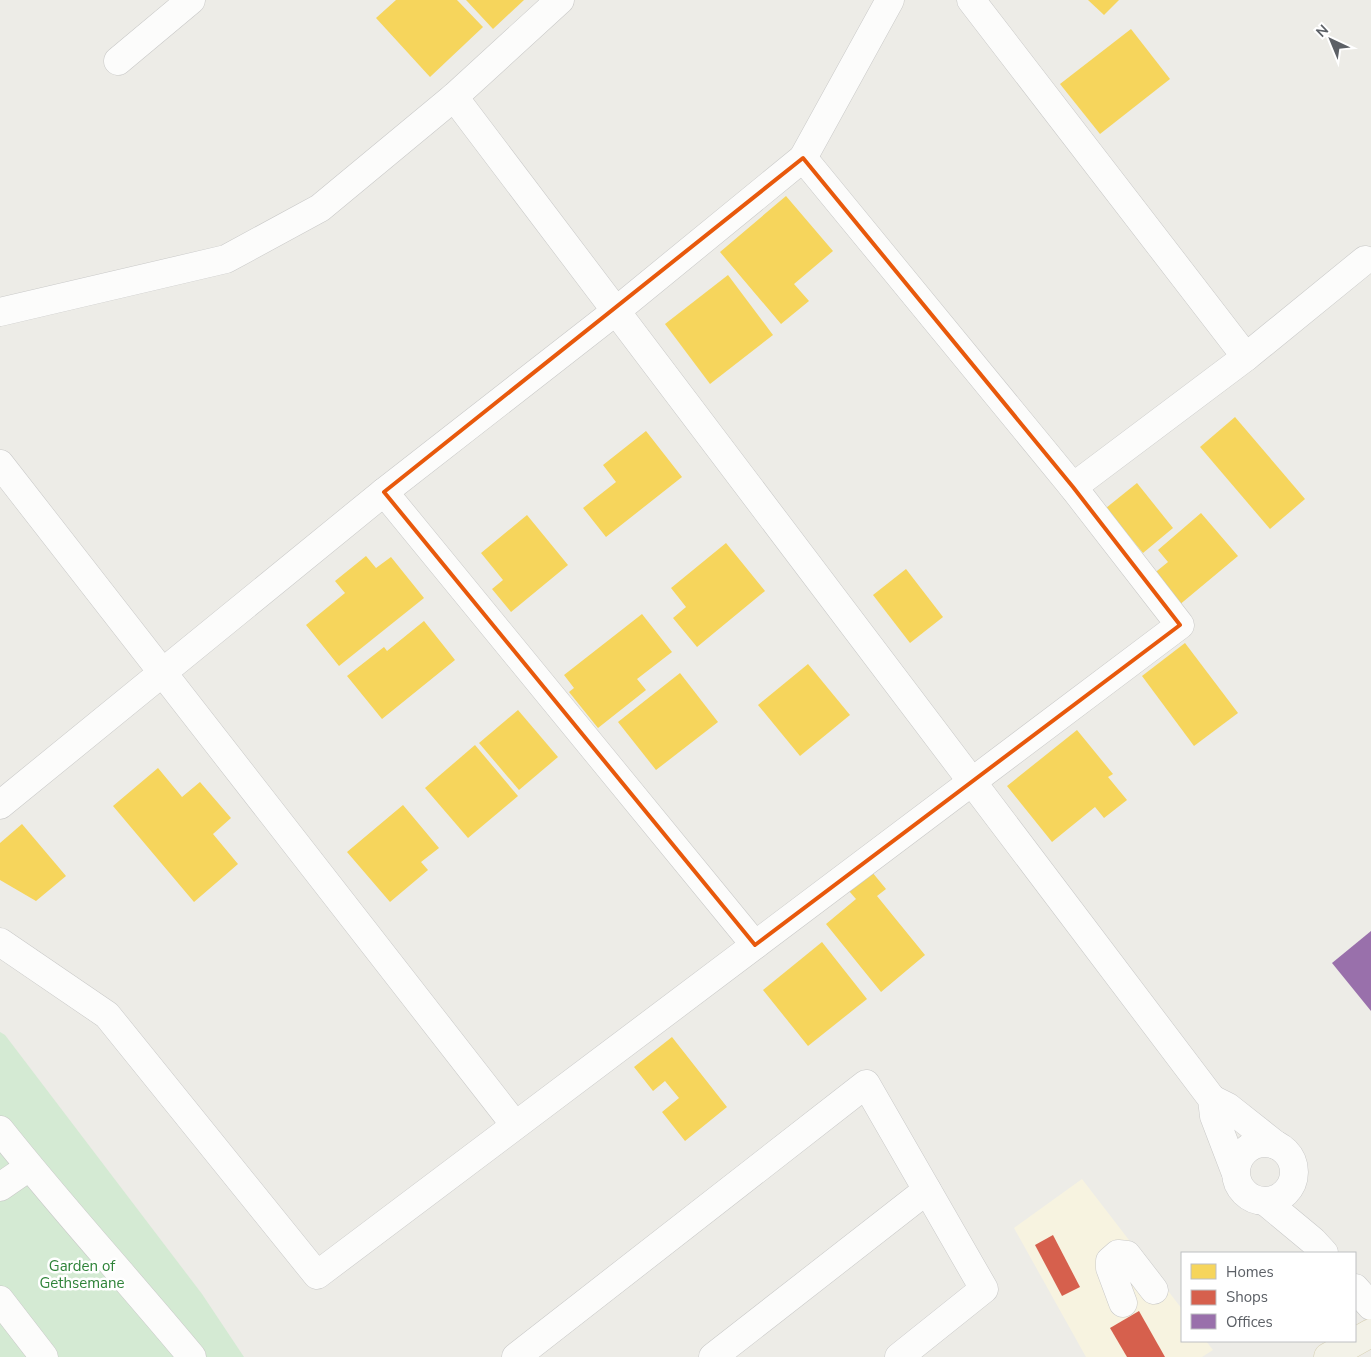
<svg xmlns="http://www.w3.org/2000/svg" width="1371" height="1357" font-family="'Nunito Sans',sans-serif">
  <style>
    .commercial { fill: #f7f3e0 }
    .green { fill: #d4ead3 }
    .homes { fill: #f6d55c }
    .shops { fill: #d6604d }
    .offices { fill: #9970ab }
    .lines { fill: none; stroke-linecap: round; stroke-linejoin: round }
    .minor-casing { stroke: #c9c9c8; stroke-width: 29 }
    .major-casing { stroke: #d6cfb3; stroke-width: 29 }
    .minor { stroke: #fcfcfb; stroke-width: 28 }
    .major { stroke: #f3f2e8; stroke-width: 28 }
    .marked { fill: none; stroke: #e8590c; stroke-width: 4; stroke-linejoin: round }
    .labels { text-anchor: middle; stroke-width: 5; stroke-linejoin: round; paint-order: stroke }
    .park-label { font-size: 15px; fill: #2e8338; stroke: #fff }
  </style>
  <rect width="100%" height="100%" fill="#edece7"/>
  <path class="commercial" d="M1082,1179L1182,1309V1341H1206L1213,1350L1202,1357H1086L1014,1228Z"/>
  <path class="green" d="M0,1032L5,1035L202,1294L244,1357H0Z"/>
  <g class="homes">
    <path d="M396,0H457L483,27L430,77L376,18Z"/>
    <path d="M466,0H524L493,29Z"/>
    <path d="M1088,0H1119L1104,15Z"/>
    <path d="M1131,29L1170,79L1100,134L1060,84Z"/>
    <path d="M786,196L833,251L794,284L809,301L781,324L720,252Z"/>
    <path d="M728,275L773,335L710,384L665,324Z"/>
    <path d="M1235,417L1305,499L1270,529L1200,447Z"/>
    <path d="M646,431L682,477L606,537L583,508L616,482L603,465Z"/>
    <path d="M1137,483L1173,528L1143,553L1106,508Z"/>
    <path d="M1201,513L1238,556L1178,606L1152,575L1168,562L1158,550Z"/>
    <path d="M527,515L568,565L511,612L492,589L503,580L481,553Z"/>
    <path d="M726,543L765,591L697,647L673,618L686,607L671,588Z"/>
    <path d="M366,556L376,568L391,557L424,598L339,666L306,625L345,593L335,581Z"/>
    <path d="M906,569L943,617L910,643L873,595Z"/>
    <path d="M642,614L672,652L637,679L646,690L598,728L569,692L574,688L564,675Z"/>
    <path d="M424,621L455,660L382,719L347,676L384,647L387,651Z"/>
    <path d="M1185,643L1238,713L1194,746L1142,676Z"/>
    <path d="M808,664L850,715L800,756L758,705Z"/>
    <path d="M680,673L718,722L656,770L618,722Z"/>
    <path d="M518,710L558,757L519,790L479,743Z"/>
    <path d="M1077,730L1113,774L1108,777L1127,800L1104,818L1095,807L1052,842L1007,786Z"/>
    <path d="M475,745L518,796L468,838L425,788Z"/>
    <path d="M158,768L182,797L200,782L231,818L213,834L238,864L194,902L113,806Z"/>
    <path d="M403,805L439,848L421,862L428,870L390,902L347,852Z"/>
    <path d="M22,824L66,876L36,901L0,880V843Z"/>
    <path d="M872,872L886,889L877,896L925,955L881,992L826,924L856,899L849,891Z"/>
    <path d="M822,942L867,999L808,1046L763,990Z"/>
    <path d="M672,1037L727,1107L685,1141L662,1112L679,1098L665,1081L653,1091L634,1067Z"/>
  </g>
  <g class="shops">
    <path d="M1053,1235L1080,1287L1062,1296L1035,1245Z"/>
    <path d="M1139,1311L1165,1357H1127L1110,1328Z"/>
  </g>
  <path class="offices" d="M1371,931V1011L1332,963Z"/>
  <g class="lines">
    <defs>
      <g id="minor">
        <path d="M971,0L1246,357"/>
        <path d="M118,61L191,0"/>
        <path d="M454,97L1212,1099L1214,1116L1235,1171"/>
        <path d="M0,312L226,259L320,208L454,97L560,0"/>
        <path d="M0,464L515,1125"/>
        <path d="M1073,487L1246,357L1365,260"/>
        <path d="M384,492L755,945"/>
        <path d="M0,805L384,492L616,311L803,158L890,0"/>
        <path d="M0,942L107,1015L317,1275L1180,625L1073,487L803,158"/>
        <path d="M1212,1099L1228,1107L1276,1145"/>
        <path d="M0,1130C62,1208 129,1281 192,1357"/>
        <circle cx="1265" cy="1172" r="29"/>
        <path d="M0,1187L29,1167"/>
        <path d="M1266,1202L1313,1241L1324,1253"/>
        <path d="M1355,1288L1371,1306"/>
        <path d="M0,1300L44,1357"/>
        <path d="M1123,1303L1110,1268V1261L1118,1254L1127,1255L1154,1290"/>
        <path d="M516,1357L866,1084L984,1289L899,1357"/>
        <path d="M713,1357L927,1190"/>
      </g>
      <path id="major" d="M1328,1357L1371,1333"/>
    </defs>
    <use href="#minor" class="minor-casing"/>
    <use href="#major" class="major-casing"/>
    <use href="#minor" class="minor"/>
    <use href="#major" class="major"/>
  </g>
  <path class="marked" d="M803,158L1073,487L1180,625L755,945L384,492Z"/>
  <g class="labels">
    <g class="park-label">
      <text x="82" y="1271">Garden of<tspan x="82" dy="17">Gethsemane</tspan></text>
    </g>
  </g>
  <rect x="1181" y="1252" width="175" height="90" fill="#ffffff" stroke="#bebfc2"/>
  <rect x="1191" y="1264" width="25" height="15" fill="#f6d55c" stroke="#bebfc2"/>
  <text x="1226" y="1277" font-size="15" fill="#5c6066">Homes</text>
  <rect x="1191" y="1290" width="25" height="15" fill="#d6604d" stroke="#bebfc2"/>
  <text x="1226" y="1302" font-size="15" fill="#5c6066">Shops</text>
  <rect x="1191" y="1314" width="25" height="15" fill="#9970ab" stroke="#bebfc2"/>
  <text x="1226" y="1327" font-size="15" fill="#5c6066">Offices</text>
  <g transform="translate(1331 40) rotate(316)" stroke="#ffffff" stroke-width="4" paint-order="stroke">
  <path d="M0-4L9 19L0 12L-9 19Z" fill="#5c6066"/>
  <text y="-8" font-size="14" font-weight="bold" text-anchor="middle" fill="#5c6066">N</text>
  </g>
</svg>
